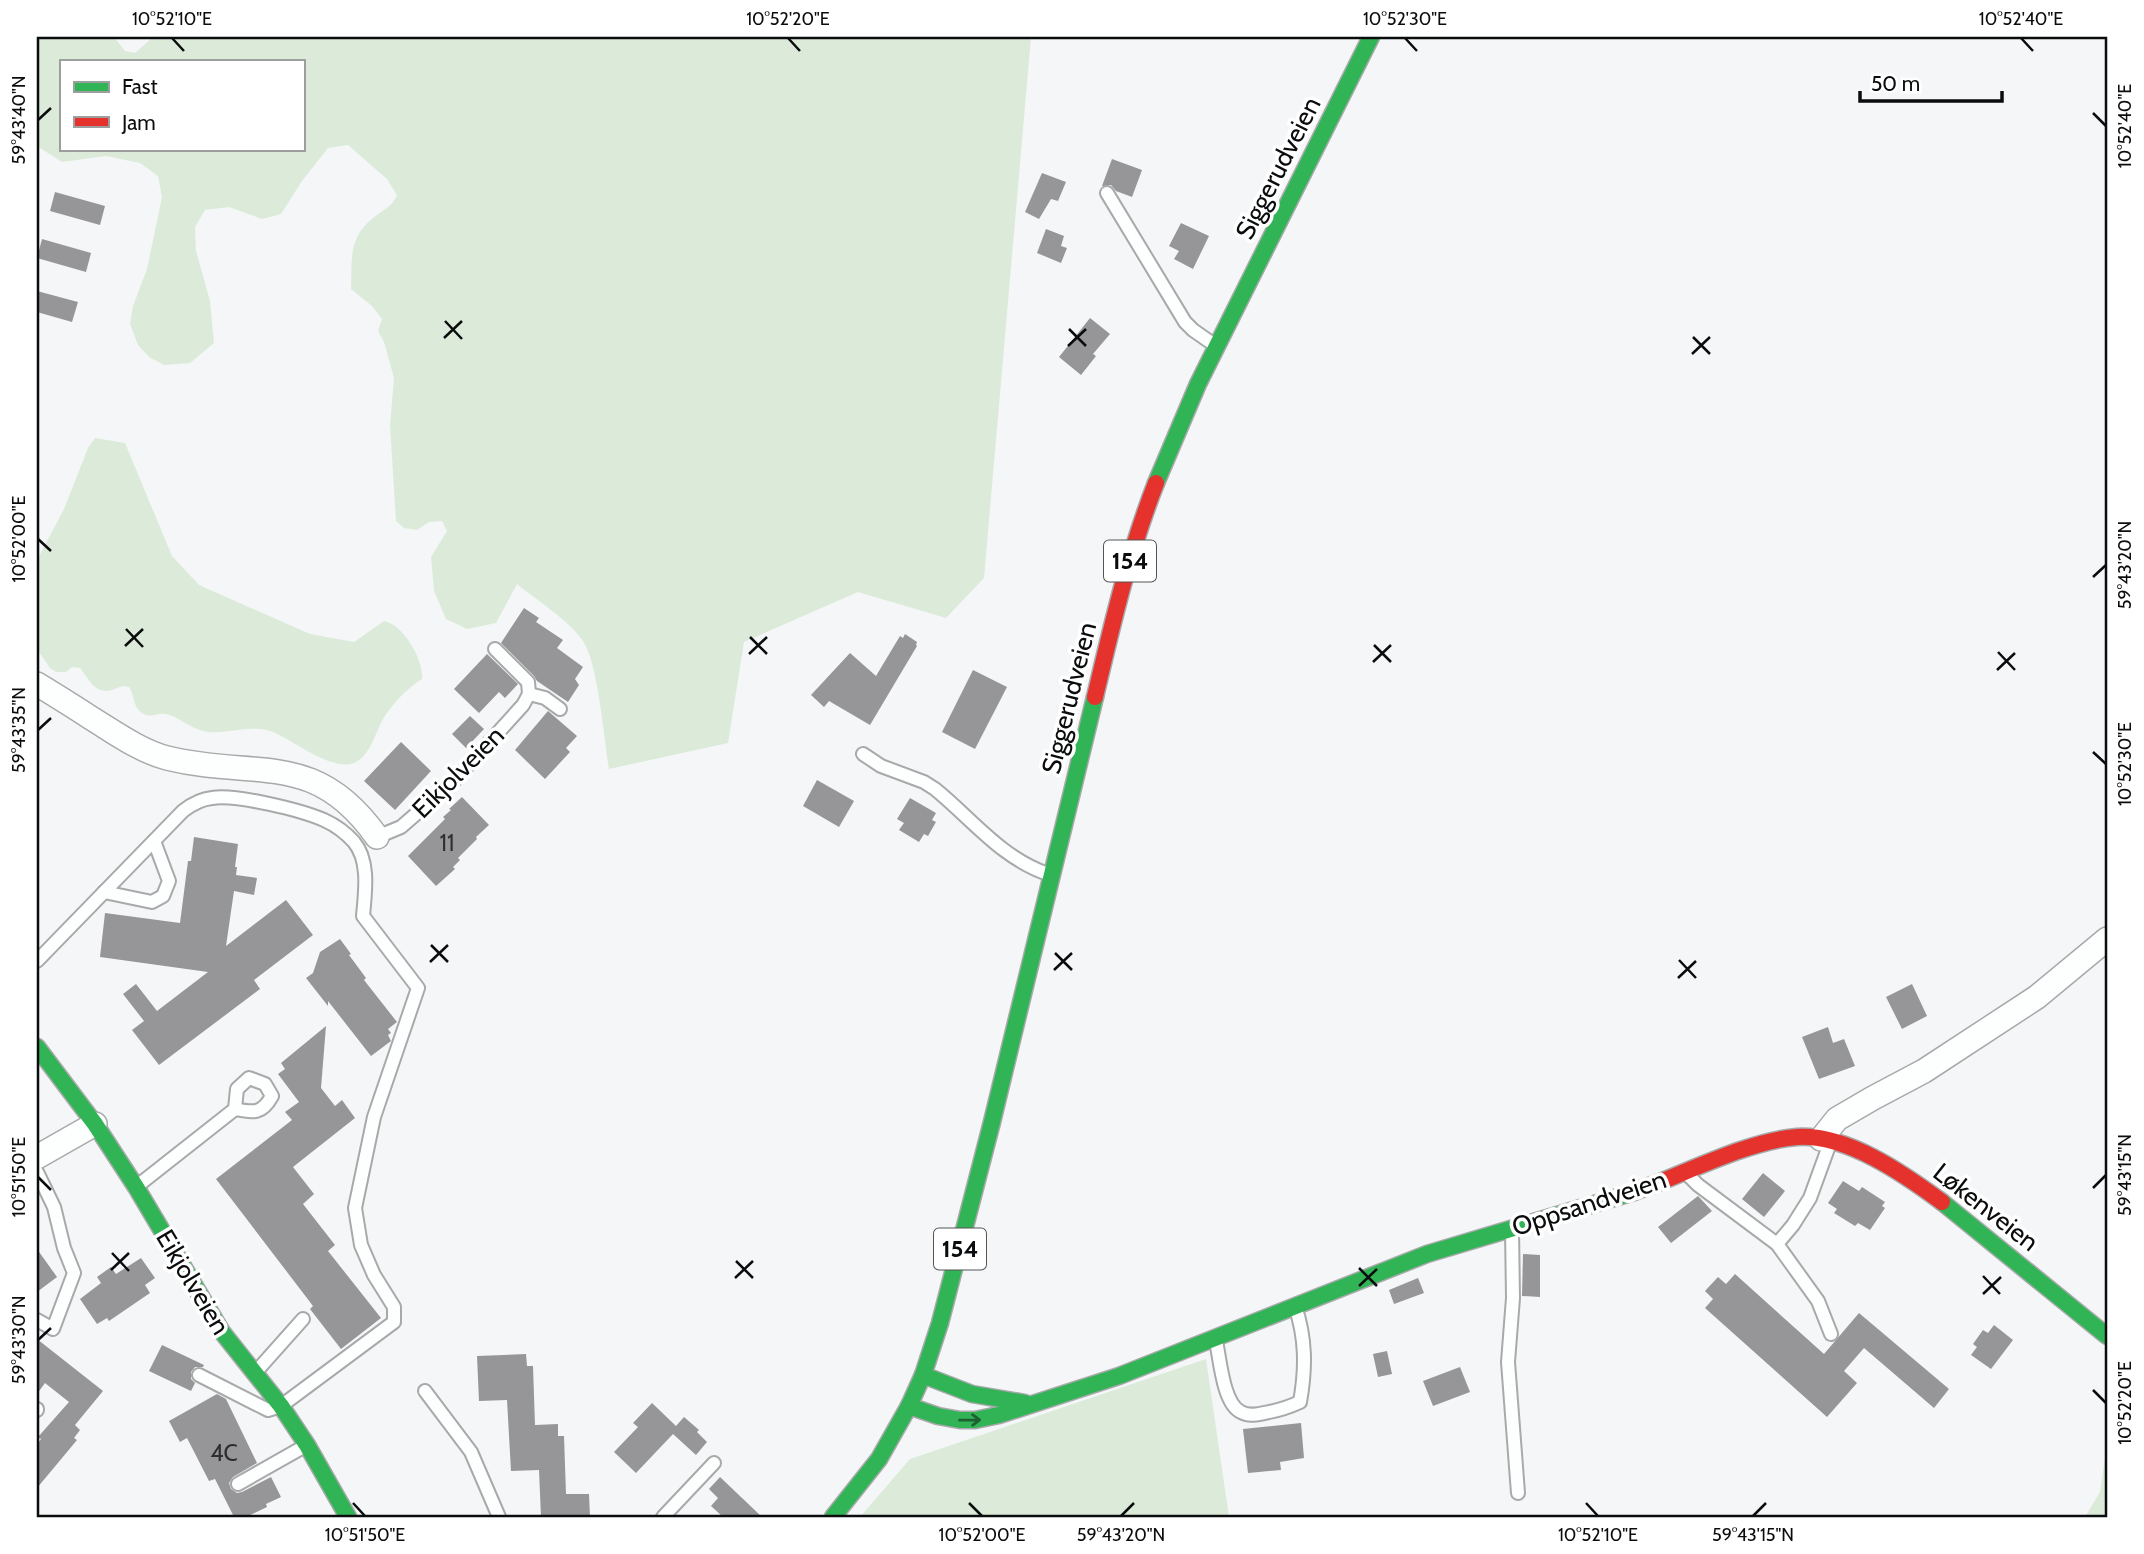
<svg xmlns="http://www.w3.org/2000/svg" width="2144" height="1554" font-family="Cabin,sans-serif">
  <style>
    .green { fill: #dcebd9; fill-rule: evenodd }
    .building { fill: #969698 }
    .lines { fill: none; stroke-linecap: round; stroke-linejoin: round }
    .lane-casing { stroke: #a8a9aa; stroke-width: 16 }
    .street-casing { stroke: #a8a9aa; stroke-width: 26 }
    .fast-casing { stroke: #a8a9aa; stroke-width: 19 }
    .jam-casing { stroke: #a8a9aa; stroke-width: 19 }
    .lane { stroke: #fdfefe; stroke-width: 12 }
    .street { stroke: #fdfefe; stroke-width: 23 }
    .fast { stroke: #30b455; stroke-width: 16 }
    .jam { stroke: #e5322d; stroke-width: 16 }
    .oneway { stroke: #1e6031 }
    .ticks { fill: none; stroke: #0b0c0d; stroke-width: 2.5 }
    .labels { text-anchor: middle; stroke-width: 7; stroke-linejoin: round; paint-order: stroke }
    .number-label { font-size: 23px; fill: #2e2e30 }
    .shield { fill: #fff; stroke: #545556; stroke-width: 2 }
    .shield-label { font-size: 24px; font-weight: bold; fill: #0b0c0d }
    .street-label { font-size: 26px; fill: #0b0c0d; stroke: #fff }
    .neatline { fill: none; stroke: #0b0c0d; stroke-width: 2.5 }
    .ticks-label { font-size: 18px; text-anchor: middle; fill: #0b0c0d }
  </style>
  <rect width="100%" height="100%" fill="#f4f6f8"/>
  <g class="green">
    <path d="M37,37H114L125,51L135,53L153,37H1031L984,578L946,618L858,592L744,642L728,743L609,769C604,740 598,663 583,641C570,621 535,599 517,584L496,623L467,629L446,619L434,591L431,557L447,531L442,521L429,522L417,530L404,528L396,521L390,425L394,378L384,342L378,331L382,319L372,306L351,289C352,259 348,238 373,218C383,210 392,207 397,195L387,179L348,145L328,148L302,181L281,214L262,219L229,207L205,210L195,227L196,251L210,301L214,343L190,363L164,365L149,357L138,345L130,324L133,306L147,269L162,197L158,176L140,163L106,156L62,162L37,146ZM61,61H303V149H61Z"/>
    <path d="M95,438L125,443L172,556L199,585L310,634L354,642L384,621C403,624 424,660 422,679C408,688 396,700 387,713C376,727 373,753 356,762C335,774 293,740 273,732C253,724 229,734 209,732C191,730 177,715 165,714C157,713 151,718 144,714C133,709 135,697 129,687C121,685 119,688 112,690C95,695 89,679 80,668L72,667L66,672H56L50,668L37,649V560L64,509L88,448Z"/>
    <path d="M1206,1359L1229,1517H860L910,1459Z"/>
    <path d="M2107,1444V1517H2085L2100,1492Z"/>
  </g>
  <g class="building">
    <path d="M1112,159L1142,170L1132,197L1116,191L1111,185L1102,186Z"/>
    <path d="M1042,173L1066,182L1058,201L1051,199L1039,219L1025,212Z"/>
    <path d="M55,192L105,206L100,225L50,211Z"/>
    <path d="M1181,223L1209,236L1193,269L1174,259L1179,251L1169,246Z"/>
    <path d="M1046,229L1064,236L1061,246L1067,248L1061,263L1037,253Z"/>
    <path d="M42,239L91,253L86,272L37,258Z"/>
    <path d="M37,291L78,302L72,322L37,312Z"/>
    <path d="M1090,318L1110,334L1093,354L1096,356L1081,375L1059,357Z"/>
    <path d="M524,608L539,618L536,622L563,640L557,648L583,667L575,679L579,685L568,702L537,681L534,676L501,643Z"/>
    <path d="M905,634L917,642L916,645L917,646L870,725L829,701L824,707L811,695L850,653L876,676L900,636L903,638Z"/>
    <path d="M487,654L518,684L505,698L499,692L479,713L454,689Z"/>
    <path d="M973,670L1007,687L975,749L942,732Z"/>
    <path d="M548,711L577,736L566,748L570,752L545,779L515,750Z"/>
    <path d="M470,716L484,729L466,748L452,734Z"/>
    <path d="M401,742L431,771L395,810L364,781Z"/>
    <path d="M817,780L854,801L839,827L803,806Z"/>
    <path d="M462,797L489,825L476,837L477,839L458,858L460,860L453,867L455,869L436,886L408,856L445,819L443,817L451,810L449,809Z"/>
    <path d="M910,798L936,813L932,820L936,822L928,836L924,834L919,842L899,830L904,823L897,819Z"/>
    <path d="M194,837L238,844L235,867H237L236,875L257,878L254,895L234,891L226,946L286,900L313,935L254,980L260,989L159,1065L132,1030L144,1021L123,994L136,984L157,1011L208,972L100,957L105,913L180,923L188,861H191Z"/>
    <path d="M340,939L351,954L349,955L366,978L364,980L397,1022L388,1029L391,1033L388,1035L391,1041L371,1056L328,1001V1006L306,978L313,973L320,952Z"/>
    <path d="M1912,984L1927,1016L1902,1029L1886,997Z"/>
    <path d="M326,1026L321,1088L335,1106L342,1100L355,1118L293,1167L314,1194L303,1204L335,1245L328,1251L381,1318L341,1349L310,1309L313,1306L216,1179L292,1120L285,1112L299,1102L278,1074L285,1069L281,1063Z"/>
    <path d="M1828,1027L1833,1043L1844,1039L1855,1066L1819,1079L1802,1037Z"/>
    <path d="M1763,1173L1785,1191L1764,1217L1742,1199Z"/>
    <path d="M1843,1181L1859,1191L1862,1187L1885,1202L1882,1206L1885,1208L1870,1230L1858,1223L1855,1226L1834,1213L1837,1209L1828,1203Z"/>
    <path d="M1698,1196L1712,1211L1671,1243L1658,1227Z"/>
    <path d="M37,1249L57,1277L37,1292Z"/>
    <path d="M1523,1254L1540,1255V1297L1522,1296Z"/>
    <path d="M141,1258L155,1278L145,1285L150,1293L109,1321L107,1318L97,1324L80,1299L101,1283L97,1277L111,1267L116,1274Z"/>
    <path d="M1735,1274L1824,1354L1859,1313L1949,1389L1934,1408L1864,1348L1844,1371L1857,1383L1827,1417L1705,1308L1713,1299L1705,1291L1718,1277L1726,1284Z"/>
    <path d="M1418,1278L1424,1293L1394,1304L1389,1290Z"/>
    <path d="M1994,1325L2013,1340L1991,1369L1971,1355L1977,1347L1973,1344L1983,1330L1988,1333Z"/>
    <path d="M37,1339L103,1391L75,1425L80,1430L74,1438L77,1440L37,1488V1445L41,1439L38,1437L69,1402L45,1383L37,1394Z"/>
    <path d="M162,1345L204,1365L203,1367H195L191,1372V1379L195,1383L191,1391L149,1371Z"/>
    <path d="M1387,1351L1392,1374L1378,1377L1373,1354Z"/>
    <path d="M526,1354L527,1366H533L535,1425L558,1424V1436H564L566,1494H589L590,1517H541L539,1470L511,1471L507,1400L479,1401L477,1356Z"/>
    <path d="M1460,1367L1470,1392L1433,1406L1423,1381Z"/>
    <path d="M217,1394L226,1399L257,1463L233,1477L229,1483L231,1489L237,1493L242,1492L271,1477L281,1497L266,1504L267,1507L246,1517H234L215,1479L209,1481L187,1438L180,1442L169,1421Z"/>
    <path d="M652,1403L676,1426L684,1417L699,1430L697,1432L707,1442L696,1455L673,1434L636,1473L614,1452L638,1427L633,1423Z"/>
    <path d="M1301,1423L1304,1458L1280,1462L1281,1470L1248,1473L1243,1429Z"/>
    <path d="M720,1477L762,1517H723L711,1506L718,1498L709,1489Z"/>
  </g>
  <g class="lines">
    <defs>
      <g id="lane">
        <path d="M1107,193L1185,322L1193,330L1213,344"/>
        <path d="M529,694L545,698L560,709"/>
        <path d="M863,754L881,766L924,782L935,789C972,819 1001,858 1048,874"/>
        <path d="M372,839L401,827L454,781L523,705L529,694L528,682L495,649"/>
        <path d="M104,892L152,902L163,896L169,881L154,841"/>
        <path d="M37,961L183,811C192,804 201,799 212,798C236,794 301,810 324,820C335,825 346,833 354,842C370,861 365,893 363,916L418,988L374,1117L355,1208L361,1245L374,1275L394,1307V1322L281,1406L268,1410L199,1375"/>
        <path d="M37,1172L54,1207L64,1248L74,1273L53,1329L37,1320"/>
        <path d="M1688,1175L1698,1185L1777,1244L1818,1301L1831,1334"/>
        <path d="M136,1187L235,1109C254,1113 262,1114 272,1096L265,1084L249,1078L237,1089L235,1109"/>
        <path d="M1512,1229L1513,1298L1508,1362L1518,1493"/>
        <path d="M1777,1244L1793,1225L1810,1198L1830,1143"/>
        <path d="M1216,1341C1220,1359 1223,1404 1241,1412C1249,1417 1260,1414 1269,1412C1280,1410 1289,1407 1300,1402C1306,1368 1306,1338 1295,1306"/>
        <path d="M254,1374L303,1319"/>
        <path d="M425,1391L471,1452L499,1517"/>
        <path d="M37,1409V1410"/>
        <path d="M238,1484L305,1446"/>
        <path d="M663,1517L714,1463"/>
      </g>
      <g id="street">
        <path d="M37,684C55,695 73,706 91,718C114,732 140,751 167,758C255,780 314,748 377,837"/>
        <path d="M1821,1139L1837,1119L1873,1098L1924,1071L2037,997L2107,939"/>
        <path d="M37,1157L95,1124"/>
      </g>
      <g id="fast">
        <path d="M1156,483L1198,384L1371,37"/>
        <path d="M37,1047L95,1124L136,1187L222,1332L281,1406L307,1445L348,1517"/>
        <path d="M1942,1202L2107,1336"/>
        <path d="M923,1375L972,1394L1025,1403"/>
        <path d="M909,1406L938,1416L960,1420H975L999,1415L1119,1376L1427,1254L1631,1193L1655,1184"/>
        <path d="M833,1517L879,1459L909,1406L923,1375L940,1323L992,1122L1095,697"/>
      </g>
      <g id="jam">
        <path d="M1095,697C1112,625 1129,552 1156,483"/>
        <path d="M1655,1184C1696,1168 1754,1140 1797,1137C1847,1134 1904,1174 1942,1202"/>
      </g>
    </defs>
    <use href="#lane" class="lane-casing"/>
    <use href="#street" class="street-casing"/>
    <use href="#fast" class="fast-casing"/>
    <use href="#jam" class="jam-casing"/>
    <use href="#lane" class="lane"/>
    <use href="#street" class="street"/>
    <use href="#fast" class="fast"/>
    <use href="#jam" class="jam"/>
  </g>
  <defs><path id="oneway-shaft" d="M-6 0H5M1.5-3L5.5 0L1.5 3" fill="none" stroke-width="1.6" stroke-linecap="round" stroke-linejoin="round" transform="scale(1.75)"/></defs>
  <use class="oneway" href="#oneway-shaft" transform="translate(970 1420) rotate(-1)"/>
  <path class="ticks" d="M172,38L184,51M788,38L800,51M1405,38L1417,51M2021,38L2033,51M2093,113L2106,126M38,120L51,108M445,321L462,339M1069,329L1086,346M1693,337L1710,354M444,338L462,321M1068,346L1086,329M1692,354L1710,337M38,539L51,551M2093,577L2106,565M126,629L143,647M750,637L767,654M1374,645L1391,662M125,646L143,629M1998,652L2015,670M749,654L767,637M1373,662L1391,645M1997,670L2015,653M38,730L51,718M2093,752L2106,764M431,945L448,962M1055,953L1072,970M1679,960L1696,978M430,962L448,945M1054,970L1072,953M1678,978L1696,961M38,1177L51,1190M2093,1188L2106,1175M112,1253L129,1271M736,1261L753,1278M1359,1268L1377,1286M111,1270L129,1253M1983,1276L2000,1294M735,1278L753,1261M1359,1286L1377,1269M1983,1294L2001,1277M38,1340L51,1328M2093,1390L2106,1403M353,1503L365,1516M969,1503L982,1516M1586,1503L1598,1516M1121,1516L1134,1503M1753,1516L1766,1503"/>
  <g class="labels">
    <g class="number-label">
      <text x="447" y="851">11</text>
      <text x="224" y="1461">4C</text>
    </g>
    <g class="shield">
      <rect x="1104" y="540.5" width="52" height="41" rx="5"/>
      <rect x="934" y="1228.5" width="52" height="41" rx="5"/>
    </g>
    <g class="shield-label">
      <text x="1130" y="569">154</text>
      <text x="960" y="1257">154</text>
    </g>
    <g class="street-label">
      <text transform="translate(1278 168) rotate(-63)" y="9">Siggerudveien</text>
      <text transform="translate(1069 698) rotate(-76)" y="9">Siggerudveien</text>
      <text transform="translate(458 772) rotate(-45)" y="9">Eikjolveien</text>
      <text transform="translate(1589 1203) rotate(-18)" y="9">Oppsandveien</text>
      <text transform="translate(1986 1207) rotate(38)" y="9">Løkenveien</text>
      <text transform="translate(193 1282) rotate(59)" y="9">Eikjolveien</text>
    </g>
  </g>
  <rect width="2144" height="1554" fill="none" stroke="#ffffff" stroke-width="77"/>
  <rect x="60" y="60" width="245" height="91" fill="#ffffff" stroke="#9d9e9e" stroke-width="2"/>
  <rect x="74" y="82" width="35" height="10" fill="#30b455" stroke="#9d9e9e" stroke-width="2"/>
  <text x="122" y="94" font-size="21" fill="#0b0c0d">Fast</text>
  <rect x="74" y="117" width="35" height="10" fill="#e5322d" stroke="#9d9e9e" stroke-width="2"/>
  <text x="122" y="130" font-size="21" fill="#0b0c0d">Jam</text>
  <path d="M1860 91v10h142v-10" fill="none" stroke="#0b0c0d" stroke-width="3.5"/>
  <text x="1871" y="91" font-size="21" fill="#0b0c0d" stroke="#ffffff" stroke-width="5" paint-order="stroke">50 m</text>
  <rect x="38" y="38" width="2068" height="1478" class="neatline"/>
  <g class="ticks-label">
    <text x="172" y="25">10°52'10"E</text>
    <text x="788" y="25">10°52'20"E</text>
    <text x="1405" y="25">10°52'30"E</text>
    <text x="2021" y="25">10°52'40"E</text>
    <text transform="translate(19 120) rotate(-90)" y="6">59°43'40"N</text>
    <text transform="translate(2125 126) rotate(-90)" y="6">10°52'40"E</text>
    <text transform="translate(19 539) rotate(-90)" y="6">10°52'00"E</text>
    <text transform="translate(2125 565) rotate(-90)" y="6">59°43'20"N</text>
    <text transform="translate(19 730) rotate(-90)" y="6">59°43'35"N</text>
    <text transform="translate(2125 764) rotate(-90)" y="6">10°52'30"E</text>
    <text transform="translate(2125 1175) rotate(-90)" y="6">59°43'15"N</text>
    <text transform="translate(19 1177) rotate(-90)" y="6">10°51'50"E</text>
    <text transform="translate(19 1340) rotate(-90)" y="6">59°43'30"N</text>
    <text transform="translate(2125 1403) rotate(-90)" y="6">10°52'20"E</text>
    <text x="365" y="1541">10°51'50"E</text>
    <text x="982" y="1541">10°52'00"E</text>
    <text x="1121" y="1541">59°43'20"N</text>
    <text x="1598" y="1541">10°52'10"E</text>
    <text x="1753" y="1541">59°43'15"N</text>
  </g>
</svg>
